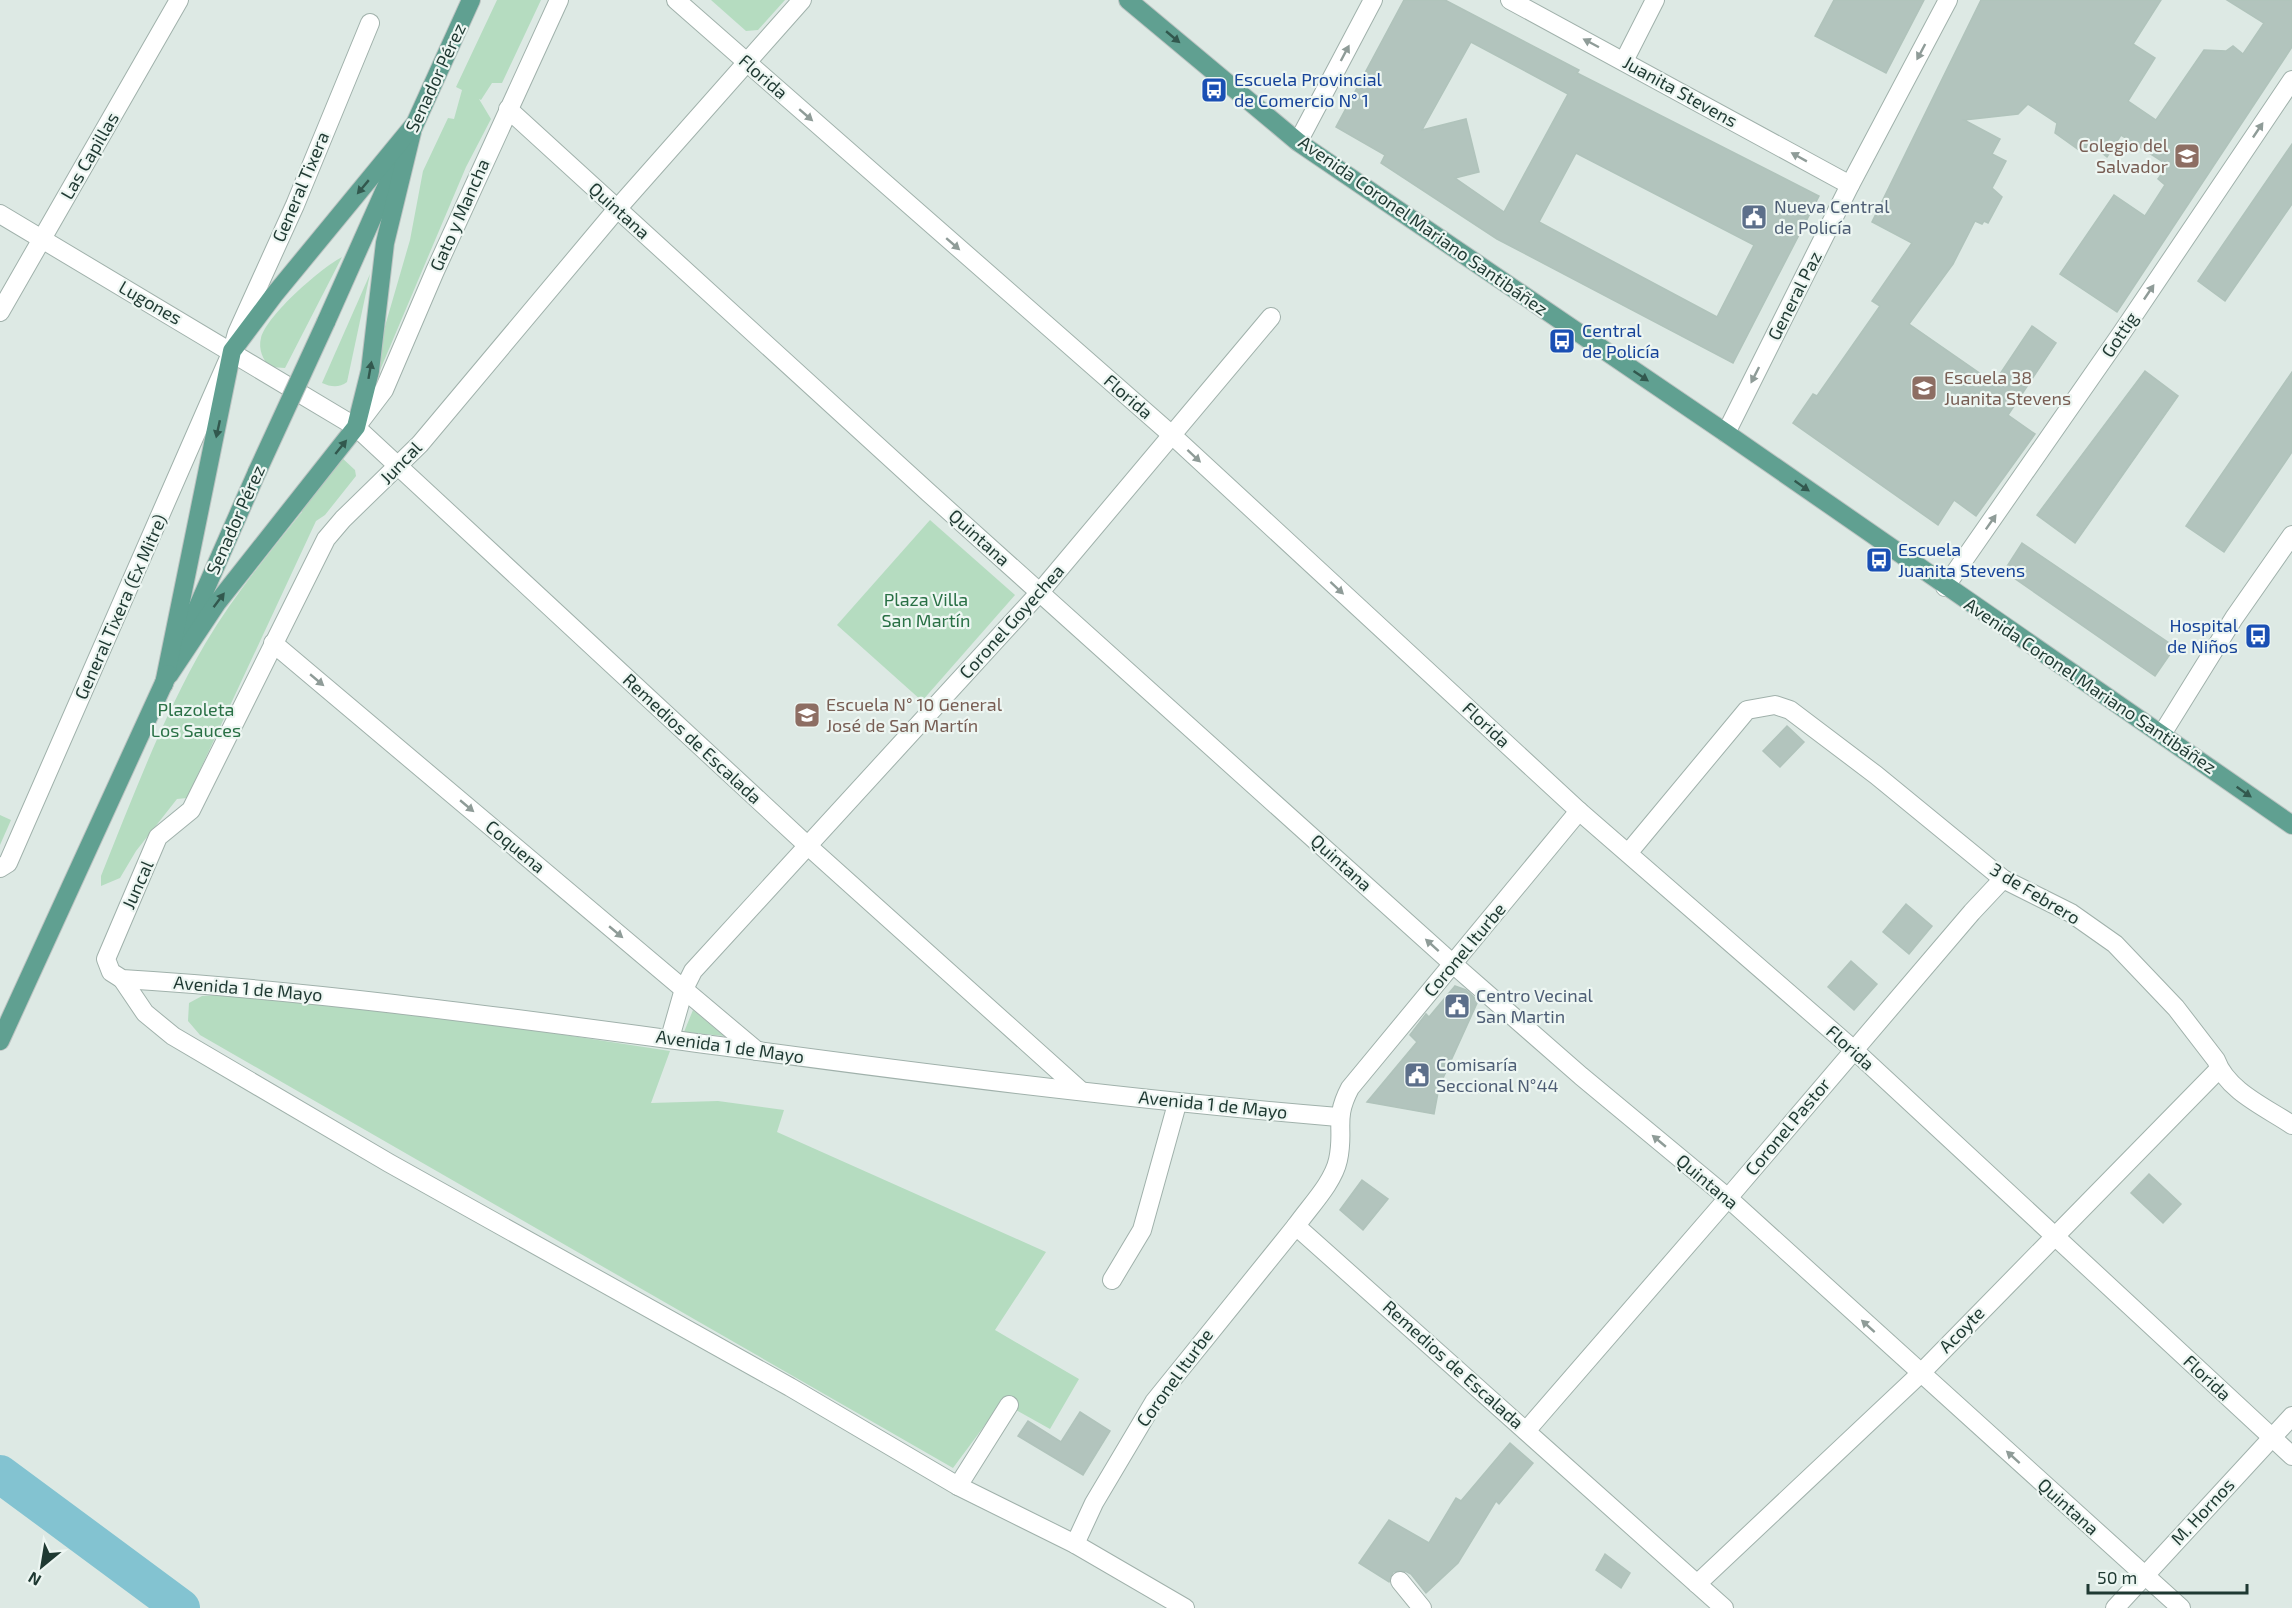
<svg xmlns="http://www.w3.org/2000/svg" width="2292" height="1608" font-family="'Exo 2',sans-serif">
  <style>
    .green { fill: #b5dcc0 }
    .lines { fill: none; stroke-linecap: round; stroke-linejoin: round }
    .river { stroke: #83c3d1; stroke-width: 38 }
    .building { fill: #b2c4bd; stroke: #b0c3bb; stroke-width: 1.5; fill-rule: evenodd }
    .minor-casing { stroke: #a0b1ab; stroke-width: 20 }
    .major-casing { stroke: #bcc4c2; stroke-width: 20 }
    .minor { stroke: #fff; stroke-width: 18 }
    .major { stroke: #60a091; stroke-width: 18 }
    .major-bridge-casing { stroke: #bcc4c2; stroke-width: 20; stroke-linecap: butt }
    .major-bridge { stroke: #60a091; stroke-width: 18 }
    .oneway { fill: #32584e }
    .oneway2 { fill: #8f9c98 }
    .labels { text-anchor: middle; stroke-width: 4.5; stroke-linejoin: round; paint-order: stroke }
    .street-label { font-size: 18px; fill: #1f3932; stroke: #edf6f2 }
    .transit-label { font-size: 18px; fill: #164399; stroke: #edf6f2; text-anchor: start }
    .education-label { font-size: 18px; fill: #785e54; stroke: #edf6f2; text-anchor: start }
    .service-label { font-size: 18px; fill: #4e5e75; stroke: #edf6f2; text-anchor: start }
    .park-label { font-size: 18px; fill: #297045; stroke: #edf6f2 }
  </style>
  <rect width="100%" height="100%" fill="#dde9e4"/>
  <g class="green">
    <path d="M497,0H541L502,83H492L481,100L479,99L491,119L466,167L378,375L372,371L410,240L423,171L448,118L454,119L462,90L456,87Z"/>
    <path d="M711,0H785L758,30L746,31Z"/>
    <path d="M342,257L285,368L270,367C263,360 258,349 261,338C267,315 321,268 342,257Z"/>
    <path d="M370,274L347,382C339,388 331,387 322,383Z"/>
    <path d="M340,456L355,470L356,476L325,515L316,521L187,798L177,799L136,851L120,878L101,886V876C132,799 163,716 205,644C233,597 268,554 302,512V504Z"/>
    <path d="M930,520L1015,595L922,701L837,625Z"/>
    <path d="M0,815L11,820L0,845Z"/>
    <path d="M216,995L434,1015L670,1051L651,1103L718,1101L784,1110L777,1132L1046,1252L995,1330L1079,1379L1050,1429L1002,1402L953,1468L200,1035L188,1021L189,1003L202,996Z"/>
    <path d="M693,1010L724,1036L684,1032Z"/>
  </g>
  <g class="lines">
    <path class="river" d="M0,1474L181,1608"/>
  </g>
  <g class="building">
    <path d="M1404,0H1445L1579,70L1577,73L1819,196L1733,363L1497,239L1381,163L1385,155L1336,127ZM1471,42L1568,94L1504,212L1455,178L1479,172L1466,119L1422,130ZM1576,153L1754,245L1717,317L1539,222Z"/>
    <path d="M1834,0H1924L1886,73L1815,36Z"/>
    <path d="M1981,0H2161L2133,44L2155,58L2128,101L2156,120L2204,50L2226,51L2233,46L2243,54L2264,23L2227,0H2292V47L2117,312L2060,274L2114,195L2145,216L2165,185L2158,179L2168,165L2121,135L2107,157L2089,143L2083,153L2055,133L2057,123L2028,104L2018,114L1964,120L2000,139L1992,154L2006,161L1992,188L2002,197L1988,223L1984,221L1982,224L1975,221L1953,264L1909,324L1994,383L2032,326L2056,343L2008,415L2035,434L1976,516L1954,500L1938,525L1793,423L1813,394L1817,396L1880,306L1872,301L1912,243L1872,222Z"/>
    <path d="M2292,144V204L2225,301L2198,281Z"/>
    <path d="M2145,371L2178,396L2075,543L2037,515Z"/>
    <path d="M2292,372V452L2224,552L2186,526Z"/>
    <path d="M2022,543L2175,647L2155,676L2004,571Z"/>
    <path d="M1787,726L1804,742L1780,767L1763,751Z"/>
    <path d="M1906,904L1932,926L1909,954L1883,932Z"/>
    <path d="M1851,961L1877,984L1854,1010L1828,987Z"/>
    <path d="M1455,986L1466,990L1478,1001L1439,1087L1434,1114L1367,1102L1417,1042L1410,1035L1426,1014L1429,1017Z"/>
    <path d="M2149,1174L2181,1204L2163,1223L2131,1193Z"/>
    <path d="M1362,1180L1388,1199L1363,1230L1340,1210Z"/>
    <path d="M1080,1412L1110,1431L1083,1475L1018,1436L1028,1421L1061,1442Z"/>
    <path d="M1510,1443L1533,1463L1499,1504L1496,1501L1458,1563L1426,1593L1411,1574L1405,1571L1393,1572L1389,1582L1359,1563L1389,1520L1429,1543L1456,1498L1461,1501Z"/>
    <path d="M1605,1554L1630,1573L1621,1588L1596,1570Z"/>
  </g>
  <g class="lines">
    <defs>
      <g id="minor">
        <path d="M676,0L1173,436L1579,811L1854,1050L2292,1456"/>
        <path d="M802,0L617,209L420,444L343,519L326,539L191,810L158,837L106,959L111,972L122,979C335,992 546,1023 758,1051C950,1077 1144,1101 1338,1117"/>
        <path d="M1510,0L1850,185"/>
        <path d="M1624,61L1655,0"/>
        <path d="M508,109L929,493L1453,964L1581,1076L1728,1198L2181,1608"/>
        <path d="M1298,142L1373,0"/>
        <path d="M0,214L356,427L808,846L1081,1091"/>
        <path d="M0,312L179,0"/>
        <path d="M356,427L384,390L435,271L559,0"/>
        <path d="M1726,433L1850,185L1948,0"/>
        <path d="M1945,587L2121,334L2292,80"/>
        <path d="M273,643L757,1051"/>
        <path d="M2162,734L2234,618L2292,535"/>
        <path d="M1579,811L1350,1088C1333,1120 1345,1129 1338,1160C1333,1183 1310,1206 1296,1226L1724,1608"/>
        <path d="M1629,852L1747,710L1775,705L1790,710L1876,775L2003,879L2071,913L2115,944L2176,1008L2216,1060C2227,1091 2267,1108 2292,1125"/>
        <path d="M0,868L8,863L232,351L237,333L295,205L370,23"/>
        <path d="M122,979L145,1013L173,1036L389,1163L790,1387L958,1486L1075,1544L1185,1608"/>
        <path d="M670,1038L684,989L693,971L1040,592L1271,317"/>
        <path d="M1112,1280L1142,1230L1177,1104"/>
        <path d="M1526,1431L1728,1198L1972,912L2003,879"/>
        <path d="M958,1486L1009,1405"/>
        <path d="M1075,1544L1094,1503L1154,1402L1296,1226"/>
        <path d="M1400,1581L1422,1608"/>
        <path d="M1697,1584L1920,1374L2219,1069"/>
        <path d="M2115,1608L2292,1416"/>
      </g>
      <g id="major">
        <path d="M1128,0L1298,142L1726,433L2292,825"/>
        <path d="M409,137L471,0"/>
        <path d="M326,322L395,167"/>
        <path d="M184,638L257,472"/>
        <path d="M169,675L217,603L356,427L370,371L385,243L412,132"/>
        <path d="M164,684L232,351L274,295L413,126"/>
        <path d="M0,1041L168,674"/>
      </g>
    </defs>
    <use href="#minor" class="minor-casing"/>
    <use href="#major" class="major-casing"/>
    <use href="#minor" class="minor"/>
    <use href="#major" class="major"/>
    <defs>
      <path id="major-bridge" d="M257,472L326,322"/>
    </defs>
    <use href="#major-bridge" class="major-bridge-casing"/>
    <use href="#major-bridge" class="major-bridge"/>
  </g>
  <defs><path id="oneway-solid" d="M-6-.8H1V-3.2L6.5 0L1 3.2V.8H-6Z" transform="scale(1.5)"/></defs>
  <g class="oneway">
    <use href="#oneway-solid" transform="translate(1173 37) rotate(40)"/>
    <use href="#oneway-solid" transform="translate(363 187) rotate(130)"/>
    <use href="#oneway-solid" transform="translate(370 370) rotate(-80)"/>
    <use href="#oneway-solid" transform="translate(1641 376) rotate(34)"/>
    <use href="#oneway-solid" transform="translate(218 429) rotate(102)"/>
    <use href="#oneway-solid" transform="translate(341 447) rotate(-51)"/>
    <use href="#oneway-solid" transform="translate(1802 486) rotate(35)"/>
    <use href="#oneway-solid" transform="translate(219 600) rotate(-53)"/>
    <use href="#oneway-solid" transform="translate(2244 792) rotate(35)"/>
  </g>
  <g class="oneway2">
    <use href="#oneway-solid" transform="translate(1591 43) rotate(-152)"/>
    <use href="#oneway-solid" transform="translate(1921 52) rotate(118)"/>
    <use href="#oneway-solid" transform="translate(1345 53) rotate(-62)"/>
    <use href="#oneway-solid" transform="translate(806 115) rotate(41)"/>
    <use href="#oneway-solid" transform="translate(2258 130) rotate(-56)"/>
    <use href="#oneway-solid" transform="translate(1799 157) rotate(-151)"/>
    <use href="#oneway-solid" transform="translate(953 244) rotate(41)"/>
    <use href="#oneway-solid" transform="translate(2149 292) rotate(-56)"/>
    <use href="#oneway-solid" transform="translate(1755 375) rotate(117)"/>
    <use href="#oneway-solid" transform="translate(1194 456) rotate(43)"/>
    <use href="#oneway-solid" transform="translate(1991 522) rotate(-55)"/>
    <use href="#oneway-solid" transform="translate(1337 588) rotate(43)"/>
    <use href="#oneway-solid" transform="translate(317 680) rotate(40)"/>
    <use href="#oneway-solid" transform="translate(467 806) rotate(40)"/>
    <use href="#oneway-solid" transform="translate(616 932) rotate(40)"/>
    <use href="#oneway-solid" transform="translate(1432 945) rotate(-138)"/>
    <use href="#oneway-solid" transform="translate(1659 1141) rotate(-140)"/>
    <use href="#oneway-solid" transform="translate(1868 1326) rotate(-138)"/>
    <use href="#oneway-solid" transform="translate(2013 1457) rotate(-138)"/>
  </g>
  <defs>
    <symbol id="bus-square" viewBox="-11 -11 22 22"><rect x="-9" y="-9" width="18" height="18" rx="4" fill="#1a4fb4" stroke="#edf6f2"/><path d="M-5-6H5V4H4V6H2V4H-2V6H-4V4H-5ZM-3.5-4V0h7V-4ZM-3.5 1.2v1.5H-2V1.2ZM2 1.2v1.5H3.5V1.2Z" fill="#fff"/></symbol>
    <symbol id="school-square" viewBox="-11 -11 22 22"><rect x="-9" y="-9" width="18" height="18" rx="4" fill="#8d6e63" stroke="#edf6f2"/><path d="M0-5L7-2L0 1L-7-2ZM-4 1L0 2.5L4 1V4Q0 6-4 4Z" fill="#fff"/></symbol>
    <symbol id="civic-square" viewBox="-11 -11 22 22"><rect x="-9" y="-9" width="18" height="18" rx="4" fill="#5c6f8a" stroke="#edf6f2"/><path d="M-.6-6.5H3V-4.5H.6V-3L4-1V1h2V6H-6V1h2V-1L-.6-3ZM-1.2 2.5V6h2.4V2.5Z" fill="#fff"/></symbol>
  </defs>
  <g fill-rule="evenodd">
    <use href="#bus-square" x="1199" y="75" width="30" height="30"/>
    <use href="#school-square" x="2172" y="141" width="30" height="30"/>
    <use href="#civic-square" x="1739" y="202" width="30" height="30"/>
    <use href="#bus-square" x="1547" y="326" width="30" height="30"/>
    <use href="#school-square" x="1909" y="373" width="30" height="30"/>
    <use href="#bus-square" x="1864" y="545" width="30" height="30"/>
    <use href="#bus-square" x="2243" y="621" width="30" height="30"/>
    <use href="#school-square" x="792" y="700" width="30" height="30"/>
    <use href="#civic-square" x="1442" y="991" width="30" height="30"/>
    <use href="#civic-square" x="1402" y="1060" width="30" height="30"/>
  </g>
  <g class="labels">
    <g class="street-label">
      <text transform="translate(763 77) rotate(41)" y="6">Florida</text>
      <text transform="translate(436 78) rotate(-65)" y="6">Senador Pérez</text>
      <text transform="translate(1680 92) rotate(29)" y="6">Juanita Stevens</text>
      <text transform="translate(90 156) rotate(-60)" y="6">Las Capillas</text>
      <text transform="translate(301 187) rotate(-67)" y="6">General Tixera</text>
      <text transform="translate(619 211) rotate(42)" y="6">Quintana</text>
      <text transform="translate(460 215) rotate(-66)" y="6">Gato y Mancha</text>
      <text transform="translate(1423 226) rotate(35)" y="6">Avenida Coronel Mariano Santibáñez</text>
      <text transform="translate(1795 296) rotate(-63)" y="6">General Paz</text>
      <text transform="translate(150 303) rotate(30)" y="6">Lugones</text>
      <text transform="translate(2120 335) rotate(-56)" y="6">Gottig</text>
      <text transform="translate(1128 397) rotate(41)" y="6">Florida</text>
      <text transform="translate(401 463) rotate(-46)" y="6">Juncal</text>
      <text transform="translate(236 520) rotate(-66)" y="6">Senador Pérez</text>
      <text transform="translate(979 538) rotate(42)" y="6">Quintana</text>
      <text transform="translate(121 607) rotate(-66)" y="6">General Tixera (Ex Mitre)</text>
      <text transform="translate(1012 622) rotate(-48)" y="6">Coronel Goyechea</text>
      <text transform="translate(2090 686) rotate(34)" y="6">Avenida Coronel Mariano Santibáñez</text>
      <text transform="translate(1486 725) rotate(43)" y="6">Florida</text>
      <text transform="translate(692 739) rotate(43)" y="6">Remedios de Escalada</text>
      <text transform="translate(515 847) rotate(40)" y="6">Coquena</text>
      <text transform="translate(1341 863) rotate(42)" y="6">Quintana</text>
      <text transform="translate(138 885) rotate(-66)" y="6">Juncal</text>
      <text transform="translate(2035 894) rotate(31)" y="6">3 de Febrero</text>
      <text transform="translate(1465 950) rotate(-50)" y="6">Coronel Iturbe</text>
      <text transform="translate(248 989) rotate(5)" y="6">Avenida 1 de Mayo</text>
      <text transform="translate(730 1047) rotate(8)" y="6">Avenida 1 de Mayo</text>
      <text transform="translate(1850 1048) rotate(42)" y="6">Florida</text>
      <text transform="translate(1213 1105) rotate(6)" y="6">Avenida 1 de Mayo</text>
      <text transform="translate(1788 1127) rotate(-50)" y="6">Coronel Pastor</text>
      <text transform="translate(1707 1182) rotate(40)" y="6">Quintana</text>
      <text transform="translate(1962 1330) rotate(-46)" y="6">Acoyte</text>
      <text transform="translate(1453 1365) rotate(42)" y="6">Remedios de Escalada</text>
      <text transform="translate(1175 1378) rotate(-54)" y="6">Coronel Iturbe</text>
      <text transform="translate(2207 1378) rotate(43)" y="6">Florida</text>
      <text transform="translate(2068 1507) rotate(42)" y="6">Quintana</text>
      <text transform="translate(2203 1512) rotate(-47)" y="6">M. Hornos</text>
    </g>
    <g class="transit-label">
      <text x="1234" y="86">Escuela Provincial<tspan x="1234" dy="21">de Comercio N° 1</tspan></text>
      <text x="1582" y="337">Central<tspan x="1582" dy="21">de Policía</tspan></text>
      <text x="1898" y="556">Escuela<tspan x="1898" dy="21">Juanita Stevens</tspan></text>
      <text x="2238" y="632" text-anchor="end">Hospital<tspan x="2238" dy="21">de Niños</tspan></text>
    </g>
    <g class="education-label">
      <text x="2168" y="152" text-anchor="end">Colegio del<tspan x="2168" dy="21">Salvador</tspan></text>
      <text x="1944" y="384">Escuela 38<tspan x="1944" dy="21">Juanita Stevens</tspan></text>
      <text x="826" y="711">Escuela N° 10 General<tspan x="826" dy="21">José de San Martín</tspan></text>
    </g>
    <g class="service-label">
      <text x="1774" y="213">Nueva Central<tspan x="1774" dy="21">de Policía</tspan></text>
      <text x="1476" y="1002">Centro Vecinal<tspan x="1476" dy="21">San Martin</tspan></text>
      <text x="1436" y="1071">Comisaría<tspan x="1436" dy="21">Seccional N°44</tspan></text>
    </g>
    <g class="park-label">
      <text x="926" y="606">Plaza Villa<tspan x="926" dy="21">San Martín</tspan></text>
      <text x="196" y="716">Plazoleta<tspan x="196" dy="21">Los Sauces</tspan></text>
    </g>
  </g>
  <g transform="translate(42 1566) rotate(210)" stroke="#edf6f2" stroke-width="4.5" paint-order="stroke">
  <path d="M0-4.5L10 22L0 15L-10 22Z" fill="#1f3932"/>
  <text y="-9" font-size="16" font-weight="bold" text-anchor="middle" fill="#1f3932">N</text>
  </g>
  <path d="M2088 1584v9h159v-9" fill="none" stroke="#1f3932" stroke-width="3"/>
  <text x="2097" y="1584" font-size="18" fill="#1f3932" stroke="#edf6f2" stroke-width="4.5" paint-order="stroke">50 m</text>
</svg>
